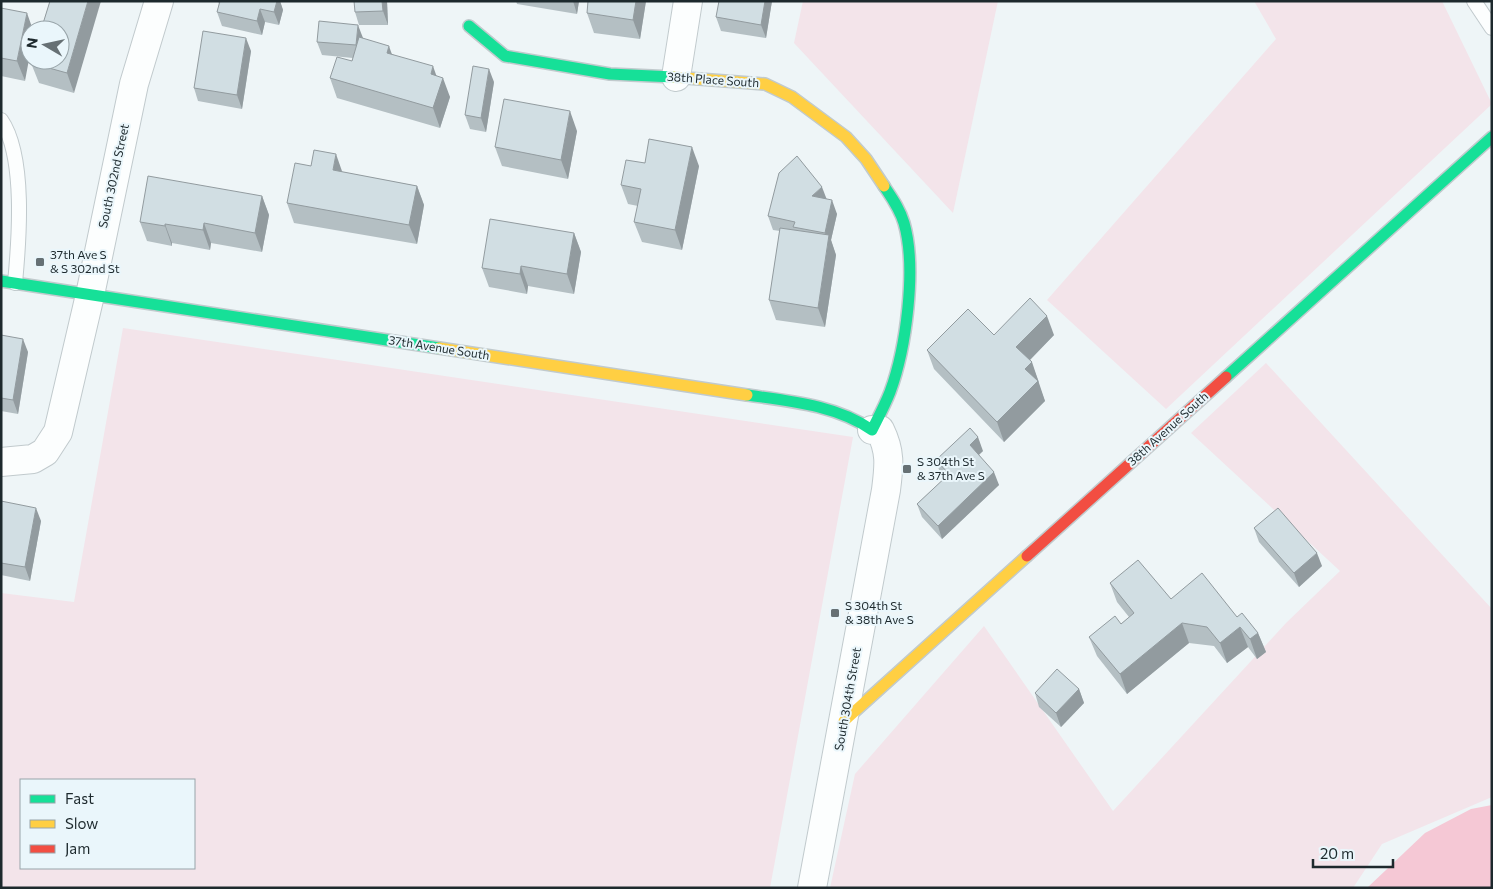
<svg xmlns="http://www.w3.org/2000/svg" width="1493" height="889" font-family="Commissioner,sans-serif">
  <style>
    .green { fill: #f3e4ea; fill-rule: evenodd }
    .water { fill: #f5c8d5 }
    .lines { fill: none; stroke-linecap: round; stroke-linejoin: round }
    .lane-casing { stroke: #c1cacd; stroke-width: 16 }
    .street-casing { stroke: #c1cacd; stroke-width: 30 }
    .fast-casing { stroke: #c1cacd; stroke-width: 14 }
    .slow-casing { stroke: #c1cacd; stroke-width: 14 }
    .jam-casing { stroke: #c1cacd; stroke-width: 14 }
    .lane { stroke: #fcfefe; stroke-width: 14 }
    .street { stroke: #fcfefe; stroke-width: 28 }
    .fast { stroke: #16e098; stroke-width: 11 }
    .slow { stroke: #ffcf43; stroke-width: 11 }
    .jam { stroke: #f24e42; stroke-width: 11 }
    .wall { fill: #b4bfc3 }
    .shaded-wall { fill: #929b9f }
    .building { fill: #d1dee3; stroke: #929b9f }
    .poi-dot { fill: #667074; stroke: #eaf6fb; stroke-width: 2 }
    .labels { text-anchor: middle; stroke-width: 4; stroke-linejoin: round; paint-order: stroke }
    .street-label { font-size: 12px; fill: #1d292d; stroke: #eaf6fb }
    .poi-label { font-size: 12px; fill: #1d292d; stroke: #eaf6fb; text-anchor: start }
  </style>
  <rect width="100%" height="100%" fill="#eef5f7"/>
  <g class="green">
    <path d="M803,1H998L953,213L794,43Z"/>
    <path d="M1254,1H1442L1492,104L1166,409L1047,300L1276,39Z"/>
    <path d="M123,328L853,437L770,888H1V593L74,602ZM21,780H194V868H21Z"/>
    <path d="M1266,363L1492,609V797L1382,844L1353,888H830L855,774L984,626L1113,811L1286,623L1340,571L1191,433Z"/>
  </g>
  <path class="water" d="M1492,805V888H1367L1425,833L1471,809Z"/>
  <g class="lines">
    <defs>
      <g id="lane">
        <path d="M1474,1L1492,28"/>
        <path d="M1,120C26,156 19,241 15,283"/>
      </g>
      <g id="street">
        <path d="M676,77L688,1"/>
        <path d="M1,462L33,459L45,452L58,432L90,295L134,84L159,1"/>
        <path d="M812,888L886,490C889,466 891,452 880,430H872"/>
      </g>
      <g id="fast">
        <path d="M469,26L505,56L610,74L673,77"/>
        <path d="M1,281L439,348"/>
        <path d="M1226,377L1492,137"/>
        <path d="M747,395C789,401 836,405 872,430C878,418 885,405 890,392C906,349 917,268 904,223C900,209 892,198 884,186"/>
      </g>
      <g id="slow">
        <path d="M673,77L765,84L792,97L846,137L866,159L884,186"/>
        <path d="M439,348L747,395"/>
        <path d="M844,721L1027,556"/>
      </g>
      <path id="jam" d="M1027,556L1226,377"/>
    </defs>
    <use href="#lane" class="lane-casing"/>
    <use href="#street" class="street-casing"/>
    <use href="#fast" class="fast-casing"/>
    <use href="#slow" class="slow-casing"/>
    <use href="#jam" class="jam-casing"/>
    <use href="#lane" class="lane"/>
    <use href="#street" class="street"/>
    <use href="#fast" class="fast"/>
    <use href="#slow" class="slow"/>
    <use href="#jam" class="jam"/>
  </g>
  <g class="wall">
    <path d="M50,1L74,93L39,83L31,63Z"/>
    <path d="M218,1H280L283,10L279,25L265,22L262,35L222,26L217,12L219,4Z"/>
    <path d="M387,1L388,25H359L355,12Z"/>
    <path d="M516,1H579L577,14L517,4Z"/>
    <path d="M646,1L640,39L594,33L587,13Z"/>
    <path d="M772,1L766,38L721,31L716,17Z"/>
    <path d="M1,8L25,81L1,76Z"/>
    <path d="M363,38L392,54L437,76L450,97L440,128L337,98L330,78L352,61L353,58L322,55L317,42Z"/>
    <path d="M251,51L242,109L198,101L194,88Z"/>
    <path d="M494,82L486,132L470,129L465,115Z"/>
    <path d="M577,131L568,179L502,166L495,147Z"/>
    <path d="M645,163L699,166L682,250L642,242L634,222L638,206L628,204L621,185Z"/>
    <path d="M342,172L417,186L424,205L417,244L294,223L287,203Z"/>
    <path d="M262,196L269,215L262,252L211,243L210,250L172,243V246L147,241L140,222Z"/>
    <path d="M826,199L837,214L831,240L836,255L825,327L776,320L769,300L780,231L773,230L768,216Z"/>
    <path d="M574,233L581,252L574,294L528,286L527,294L489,287L482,268Z"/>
    <path d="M1,335L28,352L18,414L1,411Z"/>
    <path d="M994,335H1054L1030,360L1039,382L1038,383L1045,401L1004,442L934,369L927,350Z"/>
    <path d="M983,451L979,455L999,485L942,539L922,517L917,504L945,478L940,473L936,460Z"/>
    <path d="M1,501L41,521L30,581L1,575Z"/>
    <path d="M1254,528L1322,566L1299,587L1259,542Z"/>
    <path d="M1110,583L1237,617L1258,633L1266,652L1257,659L1248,647L1227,663L1214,646L1189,643L1127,694L1097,656L1089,637L1121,624L1129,617L1117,602Z"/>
    <path d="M1079,689L1084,703L1061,727L1039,707L1035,693Z"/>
  </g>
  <g class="shaded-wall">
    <path d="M88,1H101L74,93L67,73Z"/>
    <path d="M277,1H280L283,10L279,25L274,12Z"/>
    <path d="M382,1H387L388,25L383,11Z"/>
    <path d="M573,1H579L577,14Z"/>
    <path d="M636,1H646L640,39L633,20Z"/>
    <path d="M765,1H772L766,38L761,25Z"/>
    <path d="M260,9L265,22L262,35L257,21Z"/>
    <path d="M27,13L33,30H30V54L25,81L17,61Z"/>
    <path d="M358,25L363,38L356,45Z"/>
    <path d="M246,38L251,51L242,109L237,95Z"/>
    <path d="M389,46L396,66L387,53Z"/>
    <path d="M433,66L440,86L443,78L450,97L440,128L433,108L431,74Z"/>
    <path d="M489,69L494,82L486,132L481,118Z"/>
    <path d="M570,111L577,131L568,179L561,160Z"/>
    <path d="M692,147L699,166L682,250L675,230Z"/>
    <path d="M336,154L343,174L333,170Z"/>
    <path d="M417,186L424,205L417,244L409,225Z"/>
    <path d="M822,187L827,200L812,196Z"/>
    <path d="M262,196L269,215L262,252L255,233Z"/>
    <path d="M832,200L837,214L831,240L836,255L825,327L818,308L828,243L825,233Z"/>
    <path d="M204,223L211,243L210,250L203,230Z"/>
    <path d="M165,224L172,243V246L165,226Z"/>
    <path d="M574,233L581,252L574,294L567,274Z"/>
    <path d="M521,266L528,286L527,294L520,274Z"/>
    <path d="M1047,316L1054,335L1024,366L1016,347Z"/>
    <path d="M23,339L28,352L18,414L13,400Z"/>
    <path d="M1032,362L1045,401L1004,442L997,422L1025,369Z"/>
    <path d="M978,437L983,451L974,459L970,445Z"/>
    <path d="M994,472L999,485L942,539L938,526Z"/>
    <path d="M36,508L41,521L30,581L25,567Z"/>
    <path d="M1317,553L1322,566L1299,587L1294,573Z"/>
    <path d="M1182,623L1189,643L1127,694L1120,674Z"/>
    <path d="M1240,627L1248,647L1227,663L1220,643Z"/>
    <path d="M1258,633L1266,652L1257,659L1250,639Z"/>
    <path d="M1079,689L1084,703L1061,727L1056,713Z"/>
  </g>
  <g class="building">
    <path d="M50,1H88L67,73L31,63L32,60H60V30H41Z"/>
    <path d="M220,1H277L274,12L260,9L257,21L217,12Z"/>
    <path d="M354,1H382L383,11L355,12Z"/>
    <path d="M588,1H636L633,20L587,13Z"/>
    <path d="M719,1H765L761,25L716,17Z"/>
    <path d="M1,8L27,13L17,61L1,58Z"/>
    <path d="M319,21L358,25L356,45L317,42Z"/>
    <path d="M203,31L246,38L237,95L194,88Z"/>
    <path d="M359,37L389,46L387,53L433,66L431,74L443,78L433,108L330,78L337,57L352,61Z"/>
    <path d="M473,66L489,69L481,118L465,115Z"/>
    <path d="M504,99L570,111L561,160L495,147Z"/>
    <path d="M649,139L692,147L675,230L634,222L641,189L621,185L626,160L645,163Z"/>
    <path d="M314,150L336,154L333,170L417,186L409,225L287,203L295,163L311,166Z"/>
    <path d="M797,156L822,187L812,196L832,200L825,233L793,227L795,222L768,216L779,173Z"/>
    <path d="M148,176L262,196L255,233L204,223L203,230L165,224V226L140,222Z"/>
    <path d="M490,219L574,233L567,274L521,266L520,274L482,268Z"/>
    <path d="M780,228L829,235L818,308L769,300Z"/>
    <path d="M1030,298L1047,316L1016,347L1032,362L1025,369L1038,381L997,422L927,350L968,309L994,335Z"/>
    <path d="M1,335L23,339L13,400L1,398Z"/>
    <path d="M970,428L978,437L970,445L994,472L938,526L917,504L949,474L936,460Z"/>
    <path d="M1,501L36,508L25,567L1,563Z"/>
    <path d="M1278,508L1317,553L1294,573L1254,528Z"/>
    <path d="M1138,560L1171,599L1202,573L1237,617L1242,613L1258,633L1250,639L1240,627L1220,643L1207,627L1182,623L1120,674L1089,637L1115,616L1121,624L1134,613L1110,583Z"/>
    <path d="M1057,669L1079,689L1056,713L1035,693Z"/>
  </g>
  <g class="poi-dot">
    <rect x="35" y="257" width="10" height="10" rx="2.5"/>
    <rect x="902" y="464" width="10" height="10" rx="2.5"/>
    <rect x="830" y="608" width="10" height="10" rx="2.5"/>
  </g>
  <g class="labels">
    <g class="street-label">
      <text transform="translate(713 80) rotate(4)" y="4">38th Place South</text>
      <text transform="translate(114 176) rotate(-78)" y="4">South 302nd Street</text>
      <text transform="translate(439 348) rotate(9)" y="4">37th Avenue South</text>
      <text transform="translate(1168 429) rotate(-42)" y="4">38th Avenue South</text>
      <text transform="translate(848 699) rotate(-80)" y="4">South 304th Street</text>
    </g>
    <g class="poi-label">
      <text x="50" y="259">37th Ave S<tspan x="50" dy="14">&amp; S 302nd St</tspan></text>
      <text x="917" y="466">S 304th St<tspan x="917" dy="14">&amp; 37th Ave S</tspan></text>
      <text x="845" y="610">S 304th St<tspan x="845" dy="14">&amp; 38th Ave S</tspan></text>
    </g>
  </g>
  <rect width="1493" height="889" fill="none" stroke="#1d292d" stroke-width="5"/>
  <rect x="20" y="779" width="175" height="90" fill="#eaf6fb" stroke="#98a4a9"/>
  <rect x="30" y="795" width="25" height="8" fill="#16e098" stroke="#98a4a9"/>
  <text x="65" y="804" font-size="15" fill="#1d292d">Fast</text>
  <rect x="30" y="820" width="25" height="8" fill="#ffcf43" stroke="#98a4a9"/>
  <text x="65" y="829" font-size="15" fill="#1d292d">Slow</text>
  <rect x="30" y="845" width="25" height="8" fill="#f24e42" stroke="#98a4a9"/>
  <text x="65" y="854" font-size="15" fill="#1d292d">Jam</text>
  <g transform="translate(45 45) rotate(279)"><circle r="24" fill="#eaf6fb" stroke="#98a4a9"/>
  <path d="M0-4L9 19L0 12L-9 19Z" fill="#667074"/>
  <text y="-8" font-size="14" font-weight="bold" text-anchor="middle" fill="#1d292d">N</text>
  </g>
  <path d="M1313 859v8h80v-8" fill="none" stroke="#1d292d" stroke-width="2.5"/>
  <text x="1320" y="859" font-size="15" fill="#1d292d" stroke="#eaf6fb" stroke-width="4" paint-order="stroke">20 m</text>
</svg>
